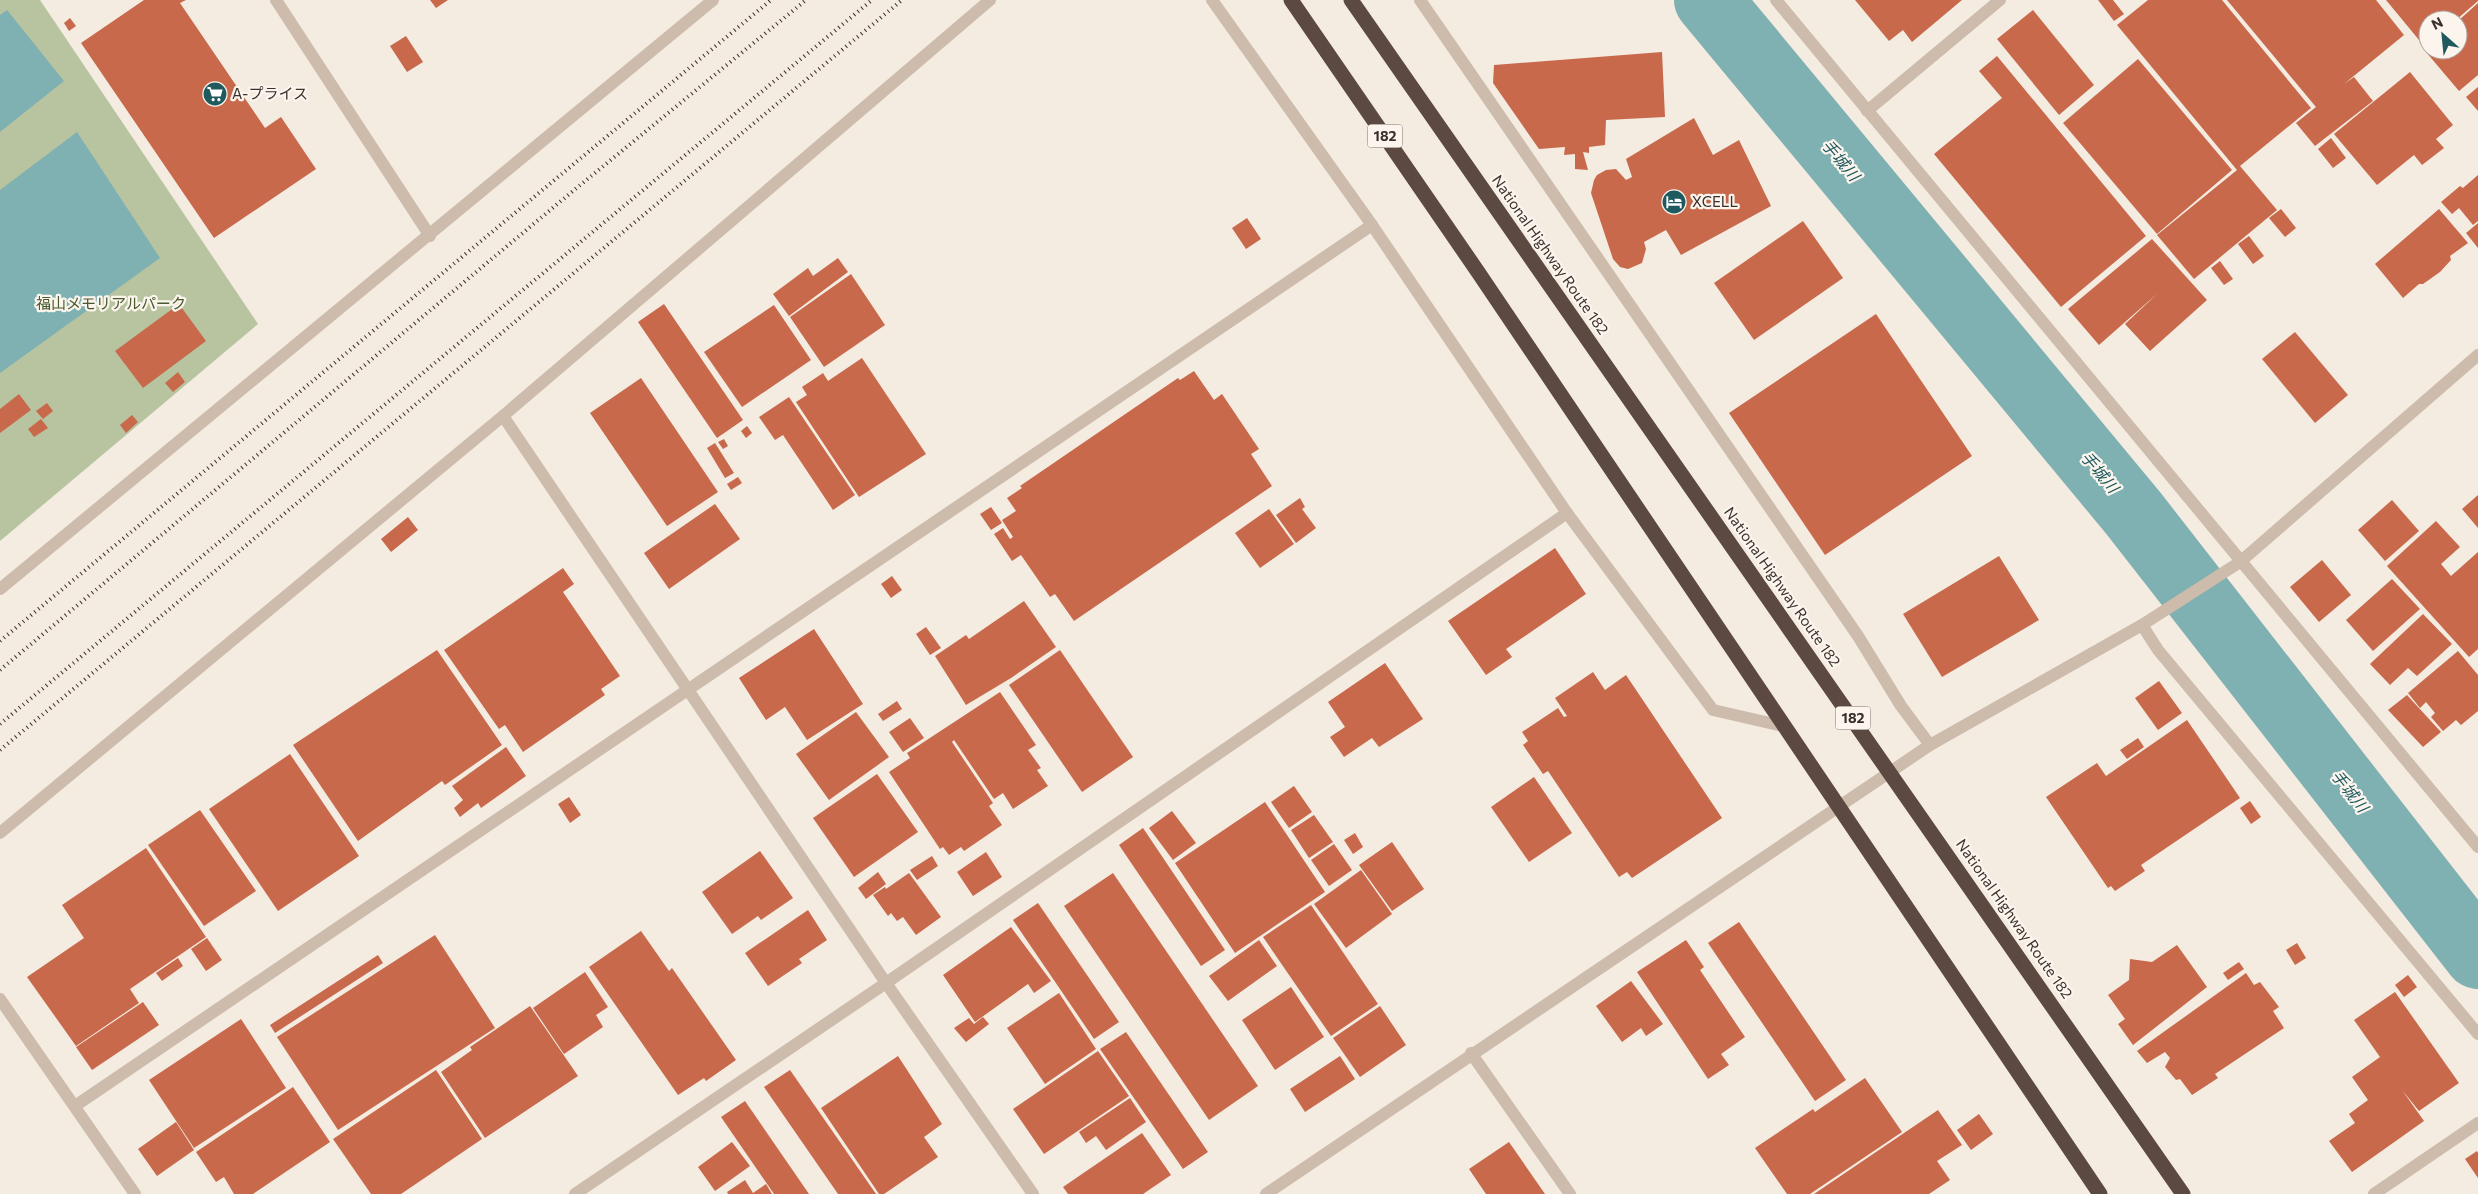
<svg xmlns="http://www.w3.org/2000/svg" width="2478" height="1194" font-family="Commissioner,'Noto Sans JP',sans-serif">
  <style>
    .green { fill: #b8c4a0 }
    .water { fill: #7fb0b2 }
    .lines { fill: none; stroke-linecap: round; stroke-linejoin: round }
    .river { stroke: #7fb0b2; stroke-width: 68 }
    .building { fill: #c8694b }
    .minor { stroke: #cdbbac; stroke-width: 12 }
    .highway { stroke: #5c4a42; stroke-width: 15 }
    .rail { stroke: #3b302b; stroke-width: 4; stroke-dasharray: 1 4; stroke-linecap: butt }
    .labels { text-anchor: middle; stroke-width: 4.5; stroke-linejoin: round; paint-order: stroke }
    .shield { fill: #fbf5ee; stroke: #756b66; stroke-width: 1 }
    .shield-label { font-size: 14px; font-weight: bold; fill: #3b302b }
    .poi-label { font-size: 15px; fill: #3b302b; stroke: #fbf5ee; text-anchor: start }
    .street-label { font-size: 15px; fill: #3b302b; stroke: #fbf5ee }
    .park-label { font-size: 15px; fill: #4a5a2e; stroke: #fbf5ee }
    .water-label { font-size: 16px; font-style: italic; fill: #1f5a5e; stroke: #fbf5ee }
  </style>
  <rect width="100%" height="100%" fill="#f4ebe1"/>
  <path class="green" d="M0,0H40L258,324L0,541Z"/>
  <g class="water">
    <path d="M7,10L64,81L0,132V15Z"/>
    <path d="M77,132L160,258L0,373V190Z"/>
  </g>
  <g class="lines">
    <path class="river" d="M1708,0L2134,514L2478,955"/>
  </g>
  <g class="building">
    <path d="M144,0H186L180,3L265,128L281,117L316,169L214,238L81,43Z"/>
    <path d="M430,0H448L436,8Z"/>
    <path d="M1855,0H1962L1912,42L1903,30L1889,41Z"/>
    <path d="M2098,0H2113L2124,14L2114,21Z"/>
    <path d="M2148,0H2222L2311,108L2240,166L2277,210L2194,279L2157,235L2237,170L2117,25Z"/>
    <path d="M2227,0H2376L2404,35L2344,84L2354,77L2373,101L2315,146L2296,123L2316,107Z"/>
    <path d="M2386,0H2478V1L2456,20H2428V43L2424,46Z"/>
    <path d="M2478,3V75L2459,91L2426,52L2458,50V21Z"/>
    <path d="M2033,10L2094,85L2059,115L1997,39Z"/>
    <path d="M70,18L76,26L69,31L64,23Z"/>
    <path d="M406,36L423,62L407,72L390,46Z"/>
    <path d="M1662,52L1665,117L1606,120L1605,145L1589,147V153L1583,152L1588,170L1575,169V154L1564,155L1565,147L1539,149L1493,83L1494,65Z"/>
    <path d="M1997,56L2146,236L2061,307L1934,154L2002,98L1979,71Z"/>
    <path d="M2138,59L2232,170L2157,234L2063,123Z"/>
    <path d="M2410,72L2453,125L2436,139L2444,148L2422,165L2414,155L2377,185L2334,134Z"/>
    <path d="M2478,87V111L2466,97Z"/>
    <path d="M1694,118L1713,155L1739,140L1771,206L1681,255L1666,230L1644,242L1646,249L1642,263L1628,269L1620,267L1613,259L1591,193L1594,180L1597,175L1606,170L1616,169L1626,180L1632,177L1626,159Z"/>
    <path d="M2331,138L2346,158L2333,168L2318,149Z"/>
    <path d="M2478,175V221L2473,225L2459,208L2452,214L2441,202L2460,186L2463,188Z"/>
    <path d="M2281,209L2296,228L2285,237L2269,218Z"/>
    <path d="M2439,209L2468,243L2450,256L2451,260L2440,272L2423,284H2419L2403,298L2375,264Z"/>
    <path d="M1247,218L1261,239L1246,249L1232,228Z"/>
    <path d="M1803,221L1843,278L1754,340L1714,283Z"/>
    <path d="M2478,223V248L2466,233Z"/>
    <path d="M2249,236L2264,256L2253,264L2238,244Z"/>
    <path d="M2152,239L2207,300L2150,351L2125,324L2158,293L2099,345L2068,309Z"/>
    <path d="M838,258L848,272L789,316L773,294L808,268L813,276Z"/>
    <path d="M2220,261L2233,279L2224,285L2211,268Z"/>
    <path d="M851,274L885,325L824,367L790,317Z"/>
    <path d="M179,304L206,341L143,388L115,351Z"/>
    <path d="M664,304L743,420L717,438L638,322Z"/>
    <path d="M774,305L811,360L742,407L704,352Z"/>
    <path d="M1876,314L1972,456L1825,555L1729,413Z"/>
    <path d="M2295,332L2348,395L2315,423L2262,359Z"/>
    <path d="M862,358L926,454L859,497L796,402L807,395L802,387L823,373L828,381Z"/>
    <path d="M1194,371L1214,400L1222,394L1259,449L1251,454L1272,486L1074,621L1055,594L1050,597L1021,555L1012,561L994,534L1003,528L1010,539L1013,537L1002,520L1016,511L1007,498L1022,488L1020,486L1178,378L1180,380Z"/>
    <path d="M178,372L185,382L173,392L165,383Z"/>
    <path d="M641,378L718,492L667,526L590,413Z"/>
    <path d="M19,394L31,410L0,433V409Z"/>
    <path d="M789,397L855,495L833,510L783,435L775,440L759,417Z"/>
    <path d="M47,403L53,411L43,419L36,411Z"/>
    <path d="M132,415L138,422L126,433L120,425Z"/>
    <path d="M41,419L48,428L34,437L28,429Z"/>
    <path d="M747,426L752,433L746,438L741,431Z"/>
    <path d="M724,439L728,446L723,449L718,442Z"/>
    <path d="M715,443L734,473L725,478L707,448Z"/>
    <path d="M738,477L742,483L731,490L727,484Z"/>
    <path d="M2478,495V528L2462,509Z"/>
    <path d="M1300,498L1305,507L1302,509L1316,528L1296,543L1276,515Z"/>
    <path d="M2392,500L2419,531L2385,561L2358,530Z"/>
    <path d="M715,504L740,539L669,589L644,553Z"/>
    <path d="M991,507L1002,523L991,530L980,514Z"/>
    <path d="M1269,509L1294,544L1260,568L1235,533Z"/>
    <path d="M408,517L418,530L391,552L381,539Z"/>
    <path d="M2436,521L2460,547L2441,564L2451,576L2478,552V649L2469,657L2387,566Z"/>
    <path d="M1555,548L1586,594L1506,649L1512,657L1486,675L1448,621Z"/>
    <path d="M1999,556L2039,620L1942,677L1903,614Z"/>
    <path d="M2322,560L2351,595L2319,622L2290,587Z"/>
    <path d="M563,568L574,584L563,592L620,676L601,689L605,695L523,752L505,725L499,729L444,650Z"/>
    <path d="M892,576L902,590L891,598L881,584Z"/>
    <path d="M2392,579L2420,609L2373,651L2346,620Z"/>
    <path d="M1024,601L1056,647L1011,678L966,705L935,656L966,635L969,639Z"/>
    <path d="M2423,614L2452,644L2417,676L2408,668L2390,685L2370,664Z"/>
    <path d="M926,627L941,648L930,655L916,634Z"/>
    <path d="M814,629L863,704L807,740L785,707L766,720L739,678Z"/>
    <path d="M437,650L502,745L445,785L442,781L358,841L293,745Z"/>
    <path d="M1060,650L1133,757L1082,792L1009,685Z"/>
    <path d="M2458,651L2478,675V711L2461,725L2456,720L2443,731L2431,717L2435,713L2426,702L2420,708L2408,693Z"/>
    <path d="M1385,663L1423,719L1379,747L1372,738L1344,757L1330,737L1345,727L1328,702Z"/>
    <path d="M1593,672L1605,690L1626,675L1722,818L1632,878L1627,872L1619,877L1548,771L1543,774L1523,745L1528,741L1522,732L1558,708L1564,717L1567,716L1555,698Z"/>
    <path d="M2159,681L2182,713L2158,730L2135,698Z"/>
    <path d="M1000,692L1036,745L1028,750L1041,768L1037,770L1048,786L1013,809L1003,793L994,799L954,740L952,742L993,803L989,806L1002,825L964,851L961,847L949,855L943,847L940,849L889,772L910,758L907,753Z"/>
    <path d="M2407,695L2441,732L2423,747L2388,710Z"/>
    <path d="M897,701L902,709L883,721L878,714Z"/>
    <path d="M856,712L889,757L829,800L796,754Z"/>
    <path d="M910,718L924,738L903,752L889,732Z"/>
    <path d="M2187,720L2240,798L2141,865L2145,871L2115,891L2111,886L2108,888L2046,797L2097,763L2106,776Z"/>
    <path d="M2138,738L2144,747L2127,759L2120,750Z"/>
    <path d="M506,747L526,776L481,808L478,803L460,817L454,808L463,800L452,786Z"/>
    <path d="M290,754L359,856L278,911L209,809Z"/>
    <path d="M877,774L918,832L854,877L813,818Z"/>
    <path d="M1534,777L1572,833L1529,862L1491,807Z"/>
    <path d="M1294,786L1312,812L1289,828L1271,802Z"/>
    <path d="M569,797L581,815L570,823L558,804Z"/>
    <path d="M2250,801L2261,817L2251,824L2240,808Z"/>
    <path d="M1265,802L1325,892L1235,953L1175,863Z"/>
    <path d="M200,810L256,891L204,926L148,845Z"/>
    <path d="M1172,811L1196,843L1173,860L1149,828Z"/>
    <path d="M1314,815L1333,842L1309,858L1291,830Z"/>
    <path d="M1143,828L1225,950L1201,966L1119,845Z"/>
    <path d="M1355,833L1363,847L1353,854L1344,840Z"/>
    <path d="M1392,842L1424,889L1392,911L1359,865Z"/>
    <path d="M1334,844L1352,870L1329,886L1311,860Z"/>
    <path d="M146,848L206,937L130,989L139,1003L76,1046L27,977L84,938L62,905Z"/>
    <path d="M760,851L793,898L761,920L758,916L732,934L702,892Z"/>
    <path d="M986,852L1002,877L973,896L957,872Z"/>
    <path d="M932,856L938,866L917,880L910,870Z"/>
    <path d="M1361,870L1392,914L1346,948L1314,904Z"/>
    <path d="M878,872L886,884L866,899L858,888Z"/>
    <path d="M909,873L941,917L916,935L903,917L897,921L891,913L888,916L873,895L885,887L886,889Z"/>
    <path d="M1113,873L1258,1086L1209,1120L1064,906Z"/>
    <path d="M1038,903L1119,1022L1094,1039L1013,920Z"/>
    <path d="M1311,905L1378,1004L1331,1036L1263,937Z"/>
    <path d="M808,910L827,940L799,959L802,963L768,986L745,953Z"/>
    <path d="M1739,922L1846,1080L1815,1101L1708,943Z"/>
    <path d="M1011,927L1051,981L1034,993L1028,984L975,1022L943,975Z"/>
    <path d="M641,931L669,971L672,968L736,1060L706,1081L704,1078L678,1095L589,967Z"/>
    <path d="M435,935L495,1028L338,1130L277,1037Z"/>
    <path d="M207,938L222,960L206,971L191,949Z"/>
    <path d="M1259,940L1277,966L1228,1001L1209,976Z"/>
    <path d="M1686,940L1704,967L1700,970L1745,1037L1721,1054L1729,1065L1708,1079L1637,972Z"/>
    <path d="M2297,943L2306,958L2295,965L2286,950Z"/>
    <path d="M2177,945L2207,987L2133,1045L2118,1024L2125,1019L2108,995L2129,980L2130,959L2152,962Z"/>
    <path d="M378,955L383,963L275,1033L270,1025Z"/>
    <path d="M178,958L183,966L162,981L156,973Z"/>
    <path d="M2239,962L2244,969L2228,980L2223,973Z"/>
    <path d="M585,972L608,1007L596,1015L603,1027L564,1054L533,1008Z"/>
    <path d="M2246,973L2254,985L2260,982L2279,1007L2273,1011L2284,1028L2215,1074L2218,1078L2192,1095L2180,1079L2176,1080L2165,1067L2170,1058L2165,1052L2147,1063L2137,1051Z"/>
    <path d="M2408,975L2417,987L2404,997L2395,985Z"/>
    <path d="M1631,981L1663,1024L1646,1036L1641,1028L1622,1042L1596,1006Z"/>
    <path d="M1291,987L1324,1037L1275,1070L1242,1020Z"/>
    <path d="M2395,992L2459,1083L2419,1111L2402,1090L2424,1121L2352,1172L2329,1141L2355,1123L2349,1114L2368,1100L2352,1077L2380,1057L2354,1020Z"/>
    <path d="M1059,993L1096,1049L1045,1084L1007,1028Z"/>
    <path d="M143,1002L159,1025L92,1070L76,1047Z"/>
    <path d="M530,1006L578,1076L485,1138L441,1072L472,1050L470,1047Z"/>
    <path d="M1380,1006L1406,1045L1360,1077L1333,1038Z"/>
    <path d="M983,1017L989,1024L966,1042L954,1028L969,1018L974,1024Z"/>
    <path d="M241,1019L286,1088L194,1148L149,1080Z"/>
    <path d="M1126,1032L1208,1152L1183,1169L1100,1049Z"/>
    <path d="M1098,1051L1129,1096L1044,1154L1013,1109Z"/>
    <path d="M898,1056L942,1124L924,1137L938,1157L884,1194H879L821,1108Z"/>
    <path d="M1340,1056L1355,1079L1305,1112L1290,1089Z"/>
    <path d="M436,1070L482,1139L401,1194H371L333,1139Z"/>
    <path d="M790,1070L876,1194H838L764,1087Z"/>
    <path d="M1865,1078L1902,1132L1810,1194H1787L1755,1148L1813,1109L1815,1112Z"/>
    <path d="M293,1087L330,1142L253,1194H234L224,1177L216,1182L196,1152Z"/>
    <path d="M1130,1098L1146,1122L1106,1150L1096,1136L1086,1143L1079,1132Z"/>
    <path d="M745,1101L809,1194H774L721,1117Z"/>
    <path d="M1938,1110L1962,1145L1937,1161L1950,1180L1929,1194H1814Z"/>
    <path d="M1979,1114L1993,1134L1971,1150L1957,1130Z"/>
    <path d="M176,1122L194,1150L157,1176L138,1149Z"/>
    <path d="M1142,1133L1171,1175L1143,1194H1068L1063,1187Z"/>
    <path d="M732,1142L750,1166L715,1191L698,1167Z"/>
    <path d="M1509,1142L1545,1194H1486L1469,1169Z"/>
    <path d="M2477,1151L2478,1153V1178L2465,1159Z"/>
    <path d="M745,1180L753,1193L766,1184L772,1194H728L727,1192Z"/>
  </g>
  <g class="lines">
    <g class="minor">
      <path d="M276,0L430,236"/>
      <path d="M1212,0L1372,225L1567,513L1713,710L1783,726"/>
      <path d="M1420,0L1858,636L1901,706L1930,745"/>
      <path d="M1776,0L2478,847"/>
      <path d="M1867,111L2000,0"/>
      <path d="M503,416L886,983L1033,1194"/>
      <path d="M0,589L713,0"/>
      <path d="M2142,625L2158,650L2478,1034"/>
      <path d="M0,833L503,416L990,0"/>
      <path d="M0,999L135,1194"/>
      <path d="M1471,1053L1570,1194"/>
      <path d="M75,1106L1372,225"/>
      <path d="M575,1194L886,983L1567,513"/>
      <path d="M1266,1194L1930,745L2142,625L2240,562L2478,355"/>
      <path d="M2374,1194L2478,1123"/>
    </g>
    <g class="highway">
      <path d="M1291,0L1478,272L2100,1194"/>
      <path d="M1351,0L2183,1194"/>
    </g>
    <g class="rail">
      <path d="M0,641L771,0"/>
      <path d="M0,670L573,191L806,0"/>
      <path d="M0,724L872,0"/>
      <path d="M0,750L902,0"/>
    </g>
  </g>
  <defs>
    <symbol id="supermarket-disc" viewBox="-11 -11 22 22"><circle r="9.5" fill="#1f5a5e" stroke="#fbf5ee"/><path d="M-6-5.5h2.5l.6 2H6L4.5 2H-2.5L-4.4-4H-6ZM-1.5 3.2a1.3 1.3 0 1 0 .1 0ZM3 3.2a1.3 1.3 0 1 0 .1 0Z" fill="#fff"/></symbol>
    <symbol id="hotel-disc" viewBox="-11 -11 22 22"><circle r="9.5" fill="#1f5a5e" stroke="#fbf5ee"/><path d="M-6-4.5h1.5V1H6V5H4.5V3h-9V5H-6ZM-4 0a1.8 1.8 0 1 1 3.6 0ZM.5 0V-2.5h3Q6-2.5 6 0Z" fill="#fff"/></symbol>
  </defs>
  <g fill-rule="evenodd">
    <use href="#supermarket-disc" x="201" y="80" width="28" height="28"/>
    <use href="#hotel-disc" x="1660" y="188" width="28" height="28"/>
  </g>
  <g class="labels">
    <g class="shield">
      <rect x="1367.5" y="124.5" width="35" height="23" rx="4"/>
      <rect x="1835.5" y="706.5" width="35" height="23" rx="4"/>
    </g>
    <g class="shield-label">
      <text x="1385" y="141">182</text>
      <text x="1853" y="723">182</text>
    </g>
    <g class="poi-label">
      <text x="232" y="99">A-プライス</text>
      <text x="1692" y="207">XCELL</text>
    </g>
    <g class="street-label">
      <text transform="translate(1550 255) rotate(55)" y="5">National Highway Route 182</text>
      <text transform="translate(1782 587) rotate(55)" y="5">National Highway Route 182</text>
      <text transform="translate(2014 919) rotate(55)" y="5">National Highway Route 182</text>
    </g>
    <g class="park-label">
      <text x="111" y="309">福山メモリアルパーク</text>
    </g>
    <g class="water-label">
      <text transform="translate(1841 160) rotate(50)" y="6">手城川</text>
      <text transform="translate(2100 472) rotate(50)" y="6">手城川</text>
      <text transform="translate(2350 791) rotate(52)" y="6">手城川</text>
    </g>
  </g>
  <g transform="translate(2443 35) rotate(333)"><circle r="24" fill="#fbf5ee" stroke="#aea6a0"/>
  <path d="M0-4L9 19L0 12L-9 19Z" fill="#1f5a5e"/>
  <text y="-8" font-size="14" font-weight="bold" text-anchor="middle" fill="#3b302b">N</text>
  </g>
</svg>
